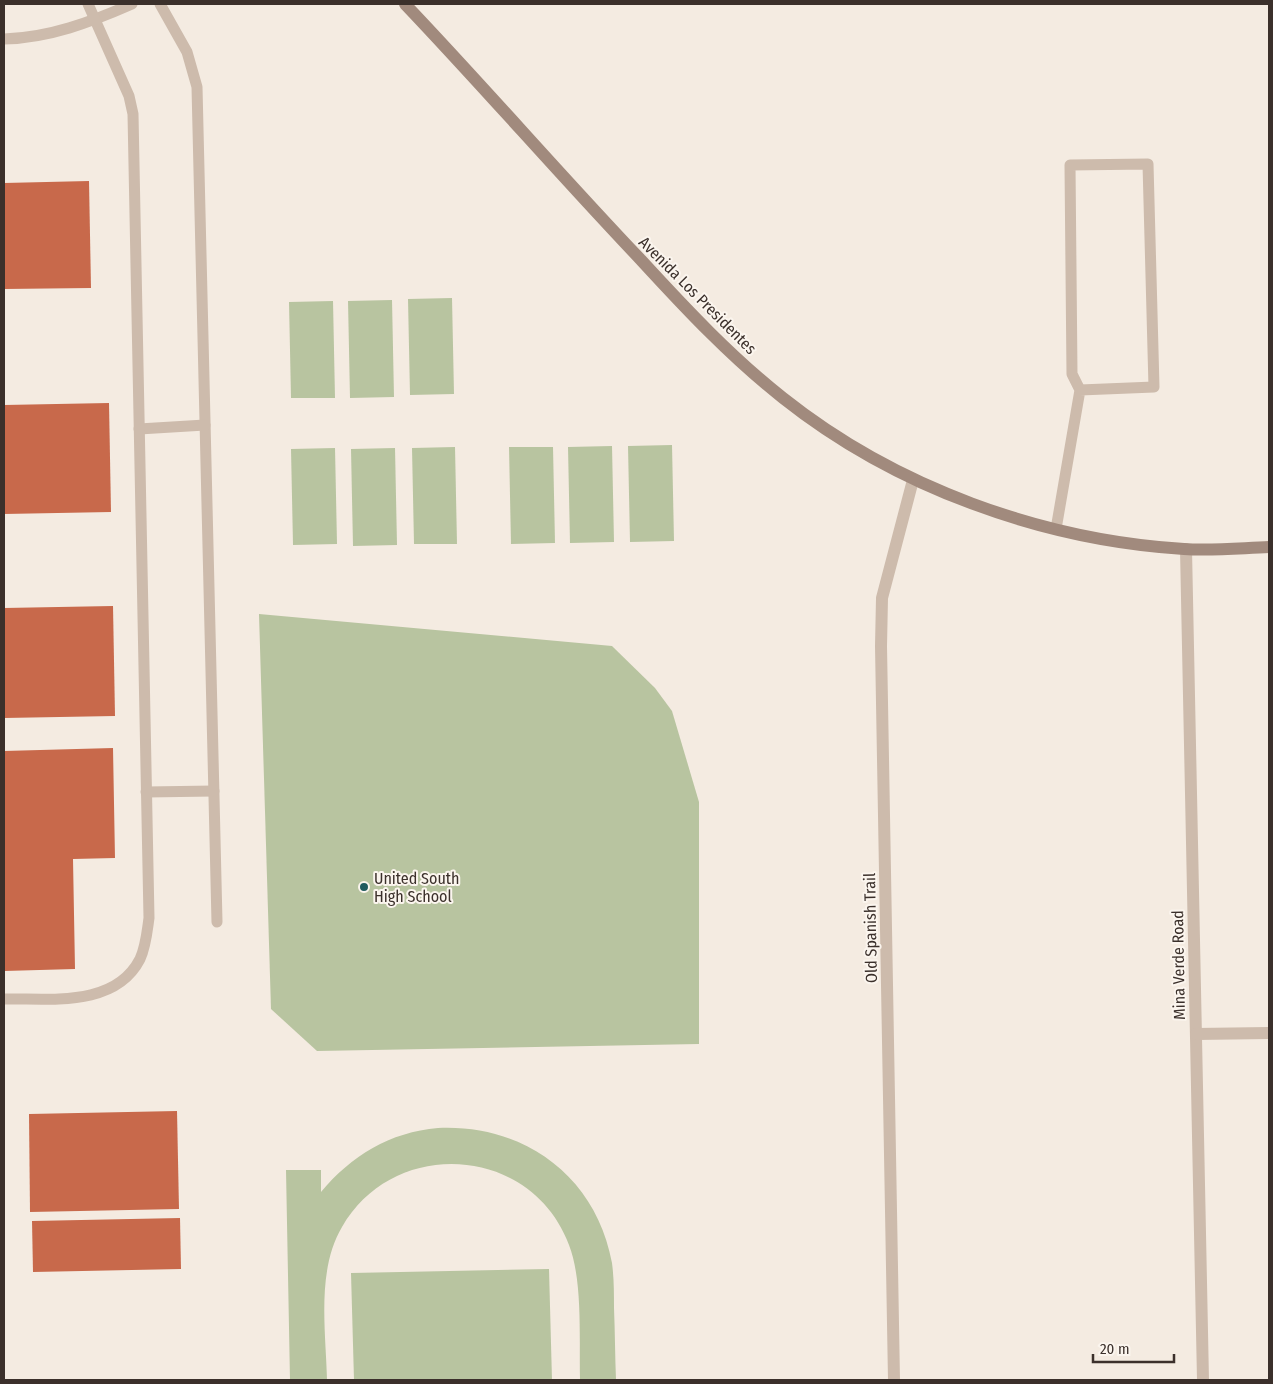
<svg xmlns="http://www.w3.org/2000/svg" width="1273" height="1384" font-family="'Fira Sans Condensed',sans-serif">
  <style>
    .green { fill: #b8c4a0 }
    .building { fill: #c8694b }
    .lines { fill: none; stroke-linecap: round; stroke-linejoin: round }
    .lane { stroke: #cdbbac; stroke-width: 11 }
    .street { stroke: #cdbbac; stroke-width: 12 }
    .secondary { stroke: #a18a7d; stroke-width: 12 }
    .poi-dot { fill: #1f5a5e; stroke: #fbf5ee; stroke-width: 2 }
    .labels { text-anchor: middle; stroke-width: 4; stroke-linejoin: round; paint-order: stroke }
    .street-label { font-size: 16px; fill: #3b302b; stroke: #fbf5ee }
    .poi-label { font-size: 16px; fill: #3b302b; stroke: #fbf5ee; text-anchor: start }
  </style>
  <rect width="100%" height="100%" fill="#f4ebe1"/>
  <g class="green">
    <path d="M452,298L454,394L410,395L408,299Z"/>
    <path d="M392,300L394,397L350,398L348,301Z"/>
    <path d="M333,301L335,398H291L289,302Z"/>
    <path d="M672,445L674,541L630,542L628,446Z"/>
    <path d="M612,446L614,542L570,543L568,447Z"/>
    <path d="M455,447L457,544H414L412,448Z"/>
    <path d="M509,447H553L555,543L511,544Z"/>
    <path d="M335,448L337,544L293,545L291,449Z"/>
    <path d="M395,448L397,545L353,546L351,449Z"/>
    <path d="M259,614L612,646L655,688L672,711L699,802V1044L317,1051L271,1009Z"/>
    <path d="M438,1128C524,1124 596,1176 612,1263C614,1278 614,1293 614,1308C615,1332 615,1356 616,1380H580C579,1340 583,1281 569,1245C532,1145 394,1136 342,1227C316,1271 326,1332 327,1380H290L286,1170H321V1192C351,1156 390,1132 438,1128Z"/>
    <path d="M549,1269L552,1380H354L351,1273Z"/>
  </g>
  <g class="building">
    <path d="M89,181L91,288L4,289V183Z"/>
    <path d="M109,403L111,512L4,514V405Z"/>
    <path d="M113,606L115,716L4,718V608Z"/>
    <path d="M113,748L115,858L73,859L75,969L4,971V751Z"/>
    <path d="M177,1111L179,1209L30,1212L29,1114Z"/>
    <path d="M180,1218L181,1269L33,1272L32,1221Z"/>
  </g>
  <g class="lines">
    <g class="lane">
      <path d="M160,4L187,52L197,87L217,922"/>
      <path d="M4,39C49,38 91,22 132,4"/>
      <path d="M139,429L205,425"/>
      <path d="M1056,529L1080,390L1154,387L1148,164L1070,165L1072,374L1080,390"/>
      <path d="M146,792L214,791"/>
      <path d="M4,999C49,998 115,1008 140,959C146,946 147,932 149,918L133,114L129,96L88,4"/>
    </g>
    <g class="street">
      <path d="M1186,549L1203,1380"/>
      <path d="M1196,1034L1269,1033"/>
      <path d="M894,1380L881,646L882,598L913,480"/>
    </g>
    <path class="secondary" d="M405,4C485,88 561,176 641,260C686,309 731,357 783,398C895,487 1041,540 1184,549C1212,551 1241,548 1269,547"/>
  </g>
  <circle class="poi-dot" cx="364" cy="887" r="5"/>
  <g class="labels">
    <g class="street-label">
      <text transform="translate(698 295) rotate(45)" y="6">Avenida Los Presidentes</text>
      <text transform="translate(870 928) rotate(-91)" y="6">Old Spanish Trail</text>
      <text transform="translate(1178 965) rotate(-91)" y="6">Mina Verde Road</text>
    </g>
    <g class="poi-label">
      <text x="374" y="884">United South<tspan x="374" dy="18">High School</tspan></text>
    </g>
  </g>
  <rect width="1273" height="1384" fill="none" stroke="#3b302b" stroke-width="10"/>
  <path d="M1093 1354v8h81v-8" fill="none" stroke="#3b302b" stroke-width="2.5"/>
  <text x="1100" y="1354" font-size="15" fill="#3b302b" stroke="#fbf5ee" stroke-width="4" paint-order="stroke">20 m</text>
</svg>
